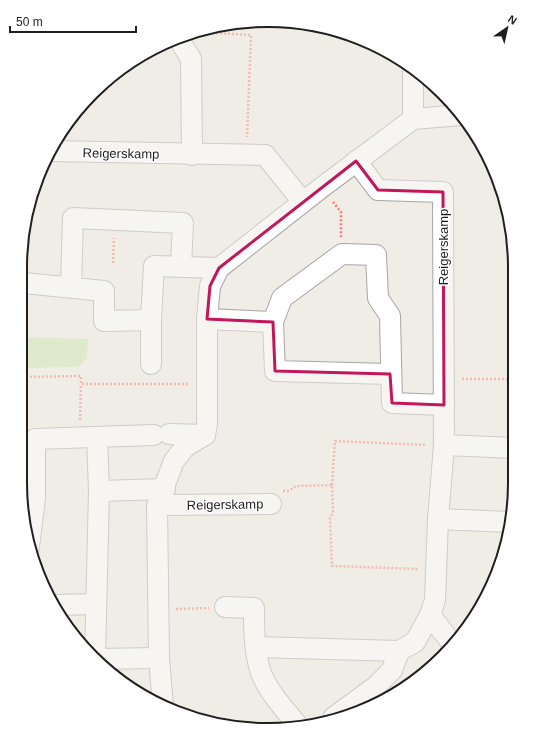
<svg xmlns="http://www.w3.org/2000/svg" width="535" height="750" font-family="Arial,sans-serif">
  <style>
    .grass { fill: #cbe7ae }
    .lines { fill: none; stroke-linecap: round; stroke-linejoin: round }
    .street-casing { stroke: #a6a6a6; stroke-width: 22 }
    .path { stroke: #f47e72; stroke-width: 2.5; stroke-dasharray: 2 2; stroke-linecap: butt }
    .street { stroke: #fff; stroke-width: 20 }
    .marked { fill: none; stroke: #c2185b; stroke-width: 3; stroke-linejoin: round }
    .labels { text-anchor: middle; stroke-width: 3; stroke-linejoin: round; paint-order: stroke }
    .street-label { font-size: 13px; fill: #1f1f1f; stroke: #fff }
    .rim { fill: none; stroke: #1f1f1f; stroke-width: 2 }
  </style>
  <rect width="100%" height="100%" fill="#f0ece6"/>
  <path class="grass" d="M23,337L88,339L87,358L78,367L22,368Z"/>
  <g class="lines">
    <defs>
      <g id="street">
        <path d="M180,37V41L191,59L192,155"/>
        <path d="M413,119V73"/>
        <path d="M50,151L265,155L303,202"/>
        <path d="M356,161L378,190L443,192L444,445L514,448"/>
        <path d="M24,283L104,291V321L151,320L154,266L219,268"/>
        <path d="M71,286L73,218L183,223L181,266"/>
        <path d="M207,319L273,322L275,371L390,374"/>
        <path d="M273,322L282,298L342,254L376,255L378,298L390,316L392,403L444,405"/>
        <path d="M151,364V320"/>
        <path d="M169,434L205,435"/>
        <path d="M99,491L165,489"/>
        <path d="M157,505L271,504"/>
        <path d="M438,519L508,522"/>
        <path d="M29,547L35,498V439L154,435"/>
        <path d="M55,605L95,604"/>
        <path d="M225,607L254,608C254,629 254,652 261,673C269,693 286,711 300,728"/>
        <path d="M430,615L451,642"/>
        <path d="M256,647L399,651L415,642L430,615L435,600L438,519L444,445"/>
        <path d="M95,658L99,491L97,437"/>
        <path d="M96,659L159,658"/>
        <path d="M163,706L159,658L157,505L174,461L185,447L205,435L207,424V319L210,286L219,268L321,188L413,119L461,115"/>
        <path d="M334,717L375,687L392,670L399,651"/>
      </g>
    </defs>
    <use href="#street" class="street-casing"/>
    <g class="path">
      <path d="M196,32L251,35L247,137"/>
      <path d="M333,202L341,212V237"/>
      <path d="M113,263L114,238"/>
      <path d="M22,377L81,376V384H189"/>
      <path d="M462,379H514"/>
      <path d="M80,420L81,384"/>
      <path d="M332,485L335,441L426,445"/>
      <path d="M283,491H289L296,486L332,485L333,513L330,518L332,566L419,569"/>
      <path d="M176,609L209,608"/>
    </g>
    <use href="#street" class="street"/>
  </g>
  <path d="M0 0H535V750H0ZM356,161L378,190L443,192L444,405L392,403L390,374L275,371L273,322L207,319L210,286L219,268Z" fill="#f0ece6" fill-opacity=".55" fill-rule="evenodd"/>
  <path class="marked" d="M356,161L378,190L443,192L444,405L392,403L390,374L275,371L273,322L207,319L210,286L219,268Z"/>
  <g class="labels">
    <g class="street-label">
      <text transform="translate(121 153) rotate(1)" y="5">Reigerskamp</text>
      <text transform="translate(443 247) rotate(-90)" y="5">Reigerskamp</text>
      <text transform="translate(225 504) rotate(-1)" y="5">Reigerskamp</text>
    </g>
  </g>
  <path d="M0 0H535V750H0ZM267 27H268A240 240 0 0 1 508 267V483A240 240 0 0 1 268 723H267A240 240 0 0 1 27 483V267A240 240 0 0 1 267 27Z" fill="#fff" fill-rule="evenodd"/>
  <path class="rim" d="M267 27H268A240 240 0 0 1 508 267V483A240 240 0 0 1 268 723H267A240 240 0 0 1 27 483V267A240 240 0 0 1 267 27Z"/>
  <g transform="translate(507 28) rotate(34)" stroke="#ffffff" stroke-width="3" paint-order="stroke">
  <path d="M0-3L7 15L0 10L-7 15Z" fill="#1f1f1f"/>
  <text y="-6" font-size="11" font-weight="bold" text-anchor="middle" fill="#1f1f1f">N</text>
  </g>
  <path d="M10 26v6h126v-6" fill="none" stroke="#1f1f1f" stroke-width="2"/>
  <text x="16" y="26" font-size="12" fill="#1f1f1f" stroke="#ffffff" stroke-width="3" paint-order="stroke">50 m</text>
</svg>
